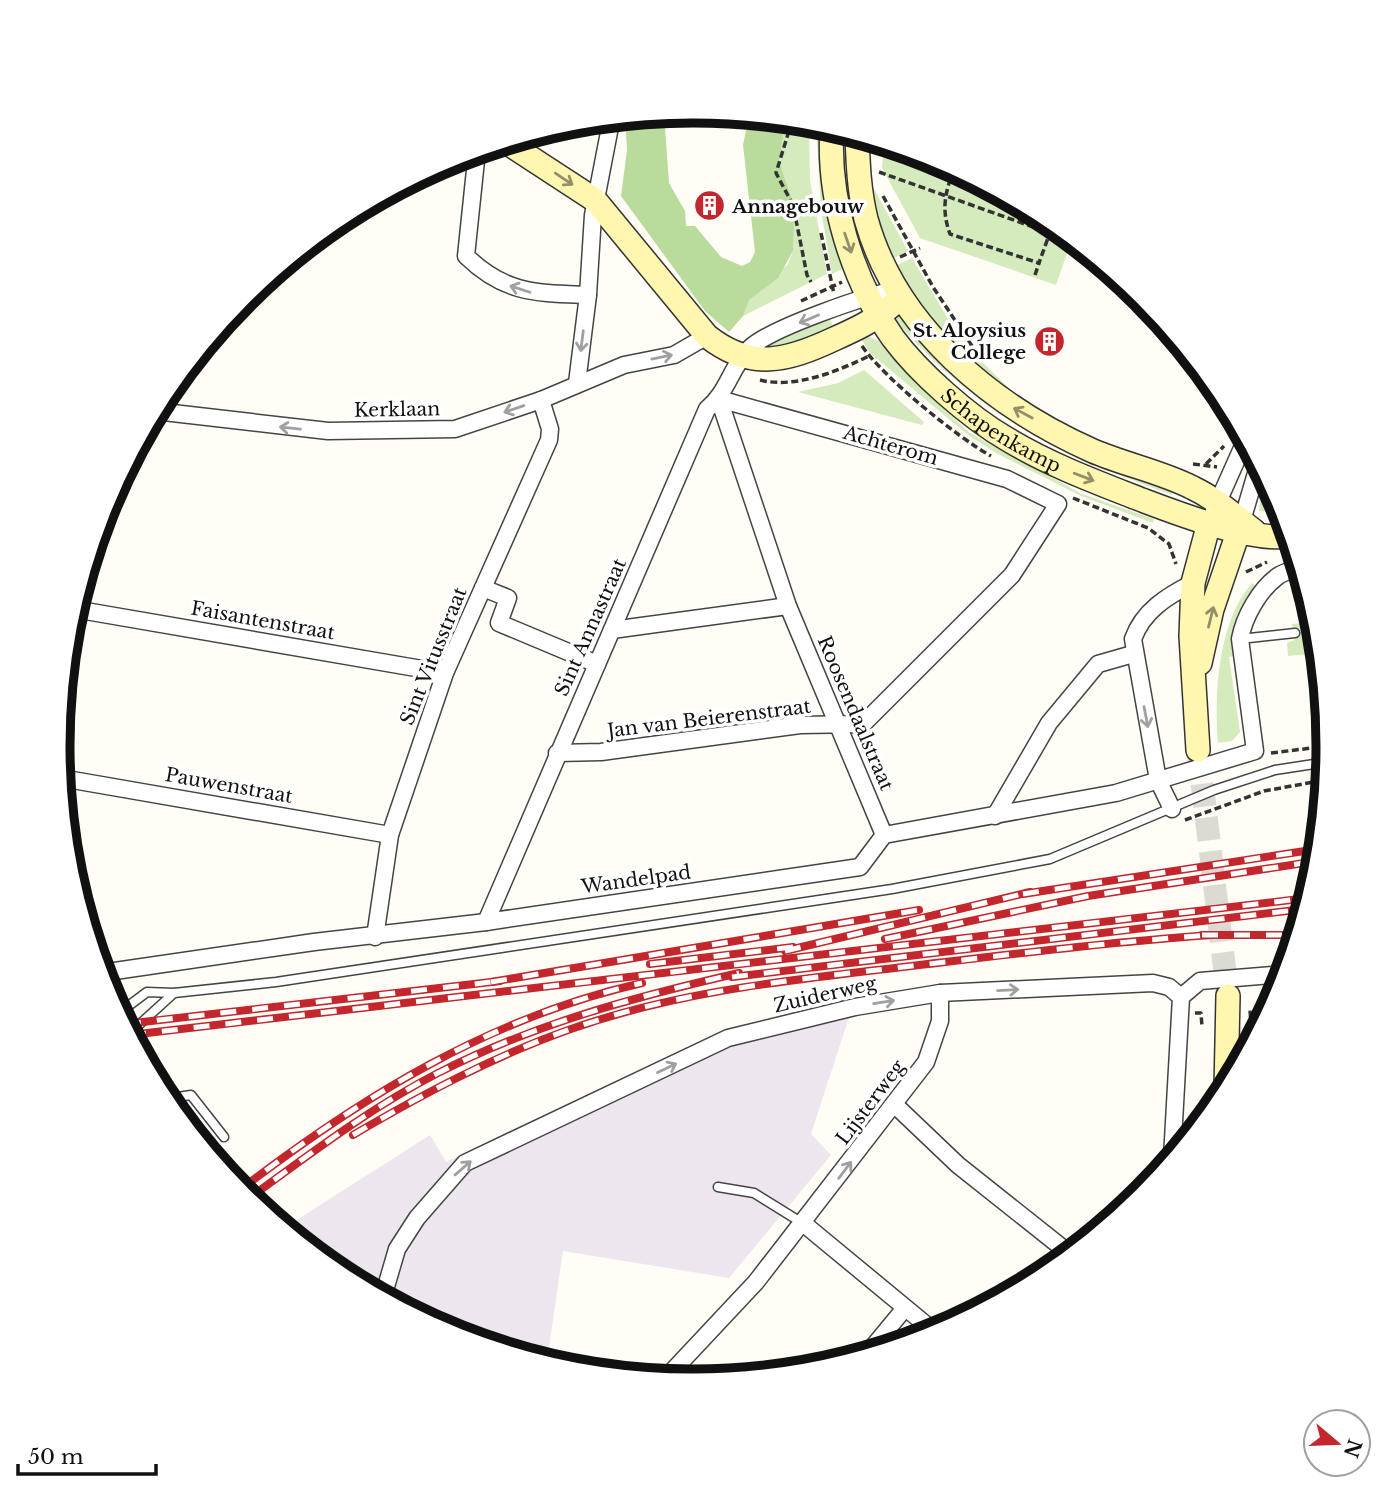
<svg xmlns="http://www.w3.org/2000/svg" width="1386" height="1492" font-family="'Libre Baskerville',serif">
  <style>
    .industrial { fill: #eee6ef }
    .green { fill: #d5ebbd }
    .forest { fill: #b9dc9c }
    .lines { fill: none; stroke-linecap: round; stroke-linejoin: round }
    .secondary-tunnel { stroke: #dbdad3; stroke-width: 23; stroke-dasharray: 23 11; stroke-linecap: butt }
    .lane-casing { stroke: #444; stroke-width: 11 }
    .street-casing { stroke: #444; stroke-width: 19 }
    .secondary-casing { stroke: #333; stroke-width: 26 }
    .path { stroke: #333; stroke-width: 3.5; stroke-dasharray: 7 3.5; stroke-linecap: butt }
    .lane { stroke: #fff; stroke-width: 8 }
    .street { stroke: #fff; stroke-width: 16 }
    .secondary { stroke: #fff6b0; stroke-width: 23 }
    .rail-casing { stroke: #c4262e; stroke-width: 8 }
    .rail { stroke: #fff; stroke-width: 5; stroke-dasharray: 16; stroke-linecap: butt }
    .oneway { stroke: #948f68 }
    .oneway2 { stroke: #a0a0a0 }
    .labels { text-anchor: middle; stroke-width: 7; stroke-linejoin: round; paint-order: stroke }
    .poi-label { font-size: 19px; font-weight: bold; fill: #111; stroke: #fff; text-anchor: start }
    .street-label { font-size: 19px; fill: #111; stroke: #fff }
    .rim { fill: none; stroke: #111; stroke-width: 9 }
  </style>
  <rect width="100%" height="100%" fill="#fffdf5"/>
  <path class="industrial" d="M854,1002L811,1134L831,1155L729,1278L563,1251L547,1362L450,1333L340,1274L284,1228L430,1135L446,1162L705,1039Z"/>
  <g class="green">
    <path d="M786,120L809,122L810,180L827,274L743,316L748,300L788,264L793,251L795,208L779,161Z"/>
    <path d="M816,123L826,126L851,265L832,274L821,210Z"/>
    <path d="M883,153L917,164L921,155L936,159L1046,218L1072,239L1056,285L920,238L882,168Z"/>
    <path d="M867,176L908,251L892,259L874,218Z"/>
    <path d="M912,258L948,319L975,355L1017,396L962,362L893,267Z"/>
    <path d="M893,311L903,312L954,369L1174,487L1172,495C1049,450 978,414 890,315Z"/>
    <path d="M829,318L835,329L794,346L762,349L765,342Z"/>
    <path d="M867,336L879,341L918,386L970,433L1082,494L1154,519L1153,523L1081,496L996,453L968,435L870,353L860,337Z"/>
    <path d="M864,370L924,422L922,425L798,392L838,383Z"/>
    <path d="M1269,483L1283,511H1259L1261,484Z"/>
    <path d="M1252,583L1257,587L1234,638V656L1229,657L1240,732L1232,741L1218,743C1214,693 1218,622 1252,583Z"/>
    <path d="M1316,622L1319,653L1288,656L1287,643L1295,640L1292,624Z"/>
  </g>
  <path class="forest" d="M664,114L669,183L685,211L686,226H695L721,257L742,266L750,262L755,252L743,145L749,116L786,120L779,161L795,208L793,251L778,278L749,300L743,316L729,332L705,311L621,196L627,150L625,117Z"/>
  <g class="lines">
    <path class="secondary-tunnel" d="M1198,750L1228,996"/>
    <defs>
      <g id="lane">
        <path d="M1240,639L1295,633"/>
        <path d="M119,1013L147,992L174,993L276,982L892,889L1050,859L1214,790L1275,770L1327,762"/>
        <path d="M130,1033L174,993"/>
        <path d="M165,1099L191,1095L224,1137"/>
        <path d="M718,1187L754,1193L804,1224"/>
      </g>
      <g id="street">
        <path d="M477,151L466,256C505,294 536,293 588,295"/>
        <path d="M577,383L588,295L593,215L610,127L609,119"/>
        <path d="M719,399L788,606L884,835"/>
        <path d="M155,411L328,431L455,429L541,400L624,365L674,355L707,336"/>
        <path d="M1214,511L1246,439"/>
        <path d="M1242,521L1259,463"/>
        <path d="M483,588L508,598L499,623L597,664"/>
        <path d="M74,609L445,673"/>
        <path d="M612,630L788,606"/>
        <path d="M557,753L601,752L800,725L863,724L1012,575L1058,504L1007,479L719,399"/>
        <path d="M61,778L390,835"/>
        <path d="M1172,809L1158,780L1133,639C1143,611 1167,596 1193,583"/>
        <path d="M995,816L1049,723L1098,664L1133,654"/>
        <path d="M486,922L707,409C728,392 731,366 750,348C771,328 867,295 896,290"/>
        <path d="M375,937L390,835L445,673L549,440L550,429L541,400"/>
        <path d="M101,973L314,942L486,922L860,867L884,835L1116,793L1255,751L1240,639C1244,617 1259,590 1278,576C1284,572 1293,570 1299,566"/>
        <path d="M1181,997L1200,981L1284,974"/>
        <path d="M895,1105L958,1165L1070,1254"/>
        <path d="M1172,1158L1181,997"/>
        <path d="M804,1224L936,1333"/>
        <path d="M383,1297L397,1249L417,1218L465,1163L728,1038L855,1007L940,993L1153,983L1169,987L1181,997"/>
        <path d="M867,1354L905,1308"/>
        <path d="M665,1379L756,1282L926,1062L940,1021V993"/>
      </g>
      <g id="secondary">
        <path id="s1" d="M832,128C827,198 852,280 893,338C919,373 969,417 1007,439C1050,465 1096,482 1142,500C1179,514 1252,542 1290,536"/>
        <path d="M857,135C858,164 859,191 866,219C896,328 994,407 1093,451C1126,465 1162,472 1193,488C1216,499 1234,515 1254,531"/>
        <path d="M506,142L595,200L707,336C751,371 787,361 834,339C854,330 874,321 891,306"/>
        <path d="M1200,663L1212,609L1242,521"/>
        <path d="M1198,750L1191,636L1193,583L1209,523"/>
        <path d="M1226,1089L1228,996"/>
      </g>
    </defs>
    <use href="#lane" class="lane-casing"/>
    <use href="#street" class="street-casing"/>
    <use href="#secondary" class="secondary-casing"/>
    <g class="path">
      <path d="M792,121L776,173L793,205L807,275L811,282"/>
      <path d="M954,169C945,193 941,209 950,234L1039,263L1053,224"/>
      <path d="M879,172L1050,233"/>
      <path d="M883,196L933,287L972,346"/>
      <path d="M821,233L834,294"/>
      <path d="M900,257L920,248"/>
      <path d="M1035,275L1039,263"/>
      <path d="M801,301L842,282"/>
      <path d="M862,346C884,378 957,437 991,456"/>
      <path d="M760,380C795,389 838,371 869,356"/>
      <path d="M1193,464L1217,467"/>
      <path d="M1206,464L1224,446"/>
      <path d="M1073,498L1148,528L1169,544L1176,564"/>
      <path d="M1246,572L1267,562"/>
      <path d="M1271,753L1328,746"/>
      <path d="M1185,820L1264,791L1325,780"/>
      <path d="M1195,1013H1201L1202,1027"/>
      <path d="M1247,1024H1251L1250,1010L1269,1009"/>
    </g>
    <use href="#lane" class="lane"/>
    <use href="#street" class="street"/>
    <use href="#secondary" class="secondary"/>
    <defs>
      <g id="rail">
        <path d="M1023,894L1318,849"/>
        <path d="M1202,935H1296"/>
        <path d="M885,939L1088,896L1317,861"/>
        <path d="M785,951L1030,892"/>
        <path d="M650,964L793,947"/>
        <path d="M732,977L1304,909"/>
        <path d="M491,982L919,910"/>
        <path d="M125,1024L500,981"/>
        <path d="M130,1035L1308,898"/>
        <path d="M353,1135C423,1094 494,1056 571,1029C678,991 791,980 903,967C1006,955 1109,942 1212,935"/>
        <path d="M240,1190C361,1097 491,1017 642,983"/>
        <path d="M248,1199C310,1154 370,1108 438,1073C534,1024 634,997 739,973"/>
      </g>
    </defs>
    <use href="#rail" class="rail-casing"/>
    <use href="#rail" class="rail"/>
  </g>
  <defs><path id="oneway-shaft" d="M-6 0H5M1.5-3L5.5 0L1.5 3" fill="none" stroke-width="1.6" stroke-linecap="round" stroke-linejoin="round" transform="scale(1.75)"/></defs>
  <g class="oneway">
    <use href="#oneway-shaft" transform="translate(564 179) rotate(34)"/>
    <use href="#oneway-shaft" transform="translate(848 243) rotate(71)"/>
    <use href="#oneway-shaft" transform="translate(1023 413) rotate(-152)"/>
    <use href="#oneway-shaft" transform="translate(1084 477) rotate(21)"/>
    <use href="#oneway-shaft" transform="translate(1211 617) rotate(-76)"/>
  </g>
  <g class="oneway2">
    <use href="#oneway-shaft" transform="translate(520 289) rotate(-162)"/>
    <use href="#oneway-shaft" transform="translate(809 319) rotate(157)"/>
    <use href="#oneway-shaft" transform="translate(582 341) rotate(97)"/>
    <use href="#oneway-shaft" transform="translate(662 357) rotate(-12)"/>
    <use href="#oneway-shaft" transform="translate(514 409) rotate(161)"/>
    <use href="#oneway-shaft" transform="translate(290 428) rotate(-174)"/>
    <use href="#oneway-shaft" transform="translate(1146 717) rotate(79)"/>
    <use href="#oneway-shaft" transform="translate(1008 990) rotate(-3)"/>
    <use href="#oneway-shaft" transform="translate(884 1002) rotate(-9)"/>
    <use href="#oneway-shaft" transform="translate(667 1068) rotate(-26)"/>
    <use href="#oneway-shaft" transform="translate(463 1168) rotate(-41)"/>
    <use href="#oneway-shaft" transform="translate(845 1170) rotate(-53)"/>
  </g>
  <defs>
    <symbol id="building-disc" viewBox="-11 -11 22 22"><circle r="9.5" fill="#c4262e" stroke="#fff"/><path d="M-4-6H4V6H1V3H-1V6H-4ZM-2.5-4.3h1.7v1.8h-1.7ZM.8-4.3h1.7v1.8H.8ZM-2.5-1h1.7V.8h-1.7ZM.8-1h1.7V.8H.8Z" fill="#fff"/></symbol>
  </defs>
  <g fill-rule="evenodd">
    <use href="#building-disc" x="692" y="188" width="35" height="35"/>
    <use href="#building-disc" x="1032" y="324" width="35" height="35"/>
  </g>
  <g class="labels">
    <g class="poi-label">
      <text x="732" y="213">Annagebouw</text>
      <text x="1026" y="337" text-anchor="end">St. Aloysius<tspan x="1026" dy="22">College</tspan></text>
    </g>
    <g class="street-label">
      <text transform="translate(397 409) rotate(-1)" y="7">Kerklaan</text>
      <text dy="7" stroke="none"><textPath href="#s1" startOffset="366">Schapenkamp</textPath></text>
      <text transform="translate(891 445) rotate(16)" y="7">Achterom</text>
      <text transform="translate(263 620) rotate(10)" y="7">Faisantenstraat</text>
      <text transform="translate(590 627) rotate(-66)" y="7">Sint Annastraat</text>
      <text transform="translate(433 656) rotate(-68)" y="7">Sint Vitusstraat</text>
      <text transform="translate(856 713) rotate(67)" y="7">Roosendaalstraat</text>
      <text transform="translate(709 718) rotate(-7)" y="7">Jan van Beierenstraat</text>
      <text transform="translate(229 785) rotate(10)" y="7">Pauwenstraat</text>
      <text transform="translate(636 879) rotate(-8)" y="7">Wandelpad</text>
      <text transform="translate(825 994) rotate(-13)" y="7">Zuiderweg</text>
      <text transform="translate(870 1102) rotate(-53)" y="7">Lijsterweg</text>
    </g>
  </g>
  <path d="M0 0H1386V1492H0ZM70 746a623 623 0 1 1 1246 0a623 623 0 1 1-1246 0Z" fill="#fff" fill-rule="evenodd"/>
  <path class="rim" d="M70 746a623 623 0 1 1 1246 0a623 623 0 1 1-1246 0Z"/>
  <g transform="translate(1337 1443) rotate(109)"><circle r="33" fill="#ffffff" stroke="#a0a0a0" stroke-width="2"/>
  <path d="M0-5L12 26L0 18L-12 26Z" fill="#c4262e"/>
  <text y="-10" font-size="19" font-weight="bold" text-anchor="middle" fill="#111111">N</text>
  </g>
  <path d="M18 1464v10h138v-10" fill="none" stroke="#111111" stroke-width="3.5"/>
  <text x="28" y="1464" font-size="21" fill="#111111" stroke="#ffffff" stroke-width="5" paint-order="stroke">50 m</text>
</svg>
